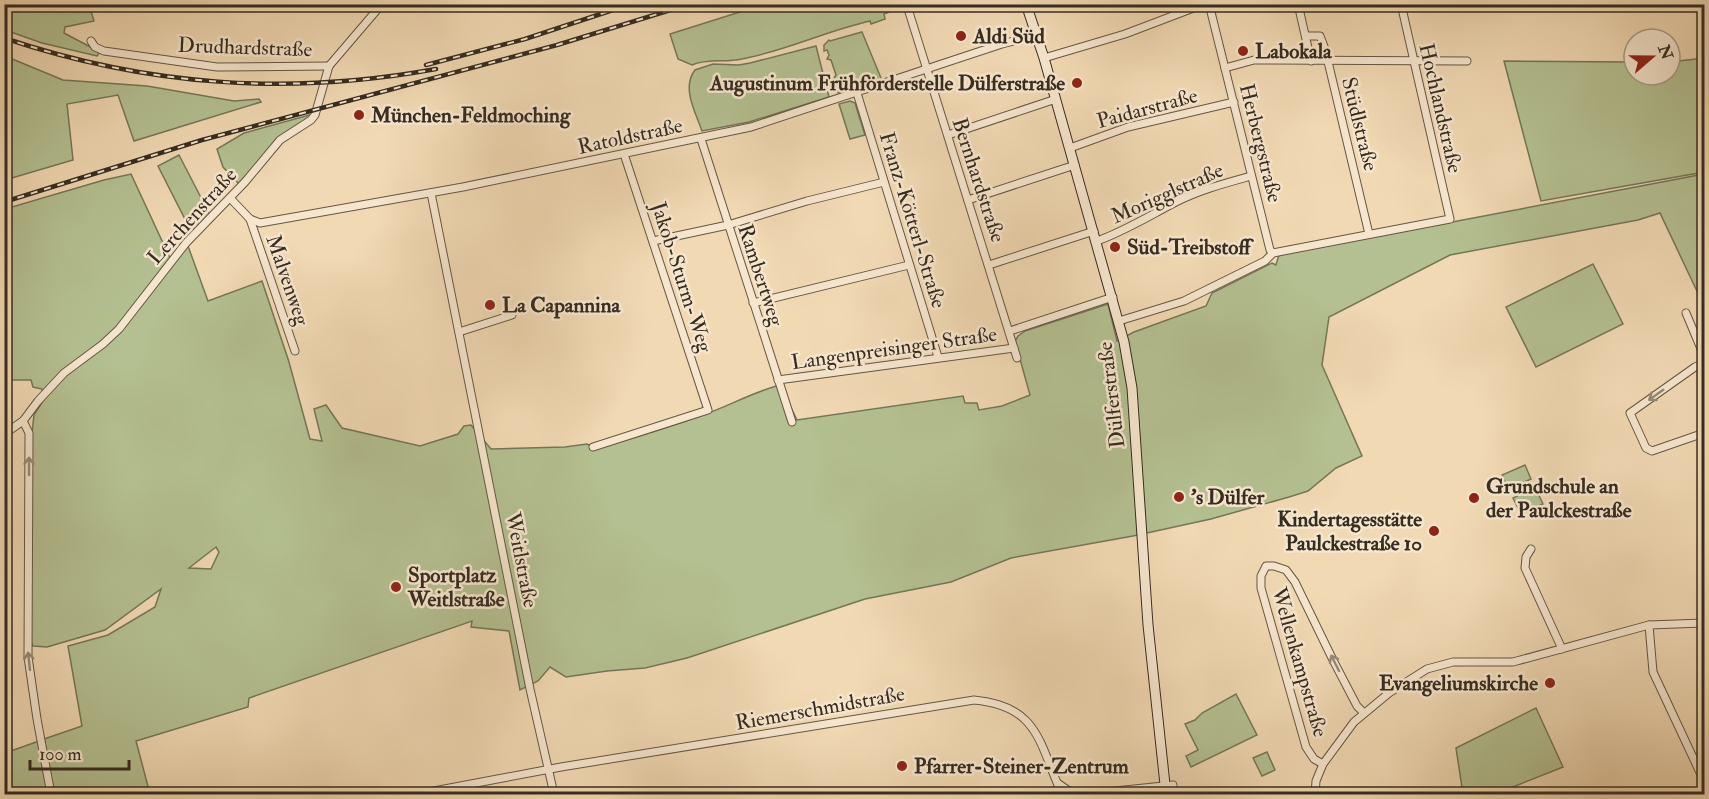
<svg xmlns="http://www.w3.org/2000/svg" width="1709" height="799" font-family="'IM FELL Double Pica',serif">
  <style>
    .green { fill: #b4c091; stroke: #757658; stroke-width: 1.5; fill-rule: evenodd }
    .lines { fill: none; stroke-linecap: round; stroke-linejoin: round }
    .street-casing { stroke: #655745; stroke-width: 9 }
    .secondary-casing { stroke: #362c20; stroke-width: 11 }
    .street { stroke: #f6e6ce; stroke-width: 7 }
    .secondary { stroke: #f6e6ce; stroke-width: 9 }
    .rail-casing { stroke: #362c20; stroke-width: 4.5 }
    .rail { stroke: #f6e6ce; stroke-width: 2; stroke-dasharray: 7; stroke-linecap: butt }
    .oneway { stroke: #968977 }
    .poi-dot { fill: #8f2418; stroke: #f6e6ce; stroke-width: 2 }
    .labels { text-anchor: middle; stroke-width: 5; stroke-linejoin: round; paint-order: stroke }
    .poi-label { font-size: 21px; font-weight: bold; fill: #362c20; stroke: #f6e6ce; text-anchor: start }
    .street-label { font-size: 21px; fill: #362c20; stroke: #f6e6ce }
  </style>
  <rect width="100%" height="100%" fill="#f1d9b3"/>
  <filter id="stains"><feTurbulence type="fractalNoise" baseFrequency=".00333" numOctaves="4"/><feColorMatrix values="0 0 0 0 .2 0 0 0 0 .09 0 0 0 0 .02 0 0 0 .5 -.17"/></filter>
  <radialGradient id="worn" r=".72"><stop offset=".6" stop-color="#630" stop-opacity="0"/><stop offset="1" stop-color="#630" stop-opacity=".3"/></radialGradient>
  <g class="green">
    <path d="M892,4L894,10L884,14L885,19L871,24L870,21C826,31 785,51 742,59C725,63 708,58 692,65L678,59L670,34L762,5Z"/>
    <path d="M5,5H89L94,21L65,27L64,33L100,52L97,56L42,43L5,30Z"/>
    <path d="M862,32L881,78L877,82L841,93L837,92V85L834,78L836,75L831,60L827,59L829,55L827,50L824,51V45L829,40L830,41Z"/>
    <path d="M816,46L829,97L749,122L702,131C696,113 681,88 695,70L713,64L739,65L750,63Z"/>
    <path d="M5,56L63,80L147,86L234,101L259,99L261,102L134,141L118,95L67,104L73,160L5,180Z"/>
    <path d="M1704,58V172L1541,201L1504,61L1634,62V75H1670V62Z"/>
    <path d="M850,101L855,103L865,135L850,139L839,104Z"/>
    <path d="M313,114V118L282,137L241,186L223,167L217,149L244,133Z"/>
    <path d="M179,155L210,215L192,233L158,166Z"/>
    <path d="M131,174L170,258L183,252L188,246L208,301L262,281L289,362L310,439L322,441L314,409L326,405L342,428L420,446L458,434L464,426L471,425L491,449L565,447L587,444L597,449C632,438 668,428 703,415C729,406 753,392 780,385L797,420L963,396L965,403H977L979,410L1002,406L1030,395L1015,341L1018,336L1025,331L1108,304L1117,341L1134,332L1206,306L1212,293L1272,263L1276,265L1279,255L1704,174V306L1660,213L1638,220L1450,255L1329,317L1322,365L1362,456L1336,468L1308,491L1289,497L1211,519L1133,536L1011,558L951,582L865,599L687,658L645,668L607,671L566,677L550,667L538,681L520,690L509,631L471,627L472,621L249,698L248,707L136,741L150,794H54L44,739L82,726L68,646L108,635L155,607L161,589L105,630L47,647L33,646L29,637L31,442L34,415L43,401L42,389L33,387L31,380H5V209L104,180ZM216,547L219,552L211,569L189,568Z"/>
    <path d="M1593,264L1623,324L1536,367L1506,307Z"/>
    <path d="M1525,465L1531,479L1509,489L1502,475Z"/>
    <path d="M1535,487L1543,504L1521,514L1513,498Z"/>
    <path d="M1236,694L1257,735L1191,767L1186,756L1198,750L1185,724L1195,720L1202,713Z"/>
    <path d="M1536,708L1563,767L1495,794H1463L1456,748Z"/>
    <path d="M39,741L50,794H5V753Z"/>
    <path d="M1267,752L1275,770L1262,776L1253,758Z"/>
  </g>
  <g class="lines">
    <defs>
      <g id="street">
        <path d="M1209,4L1270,250L1273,253"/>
        <path d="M1298,4L1311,61"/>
        <path d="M909,12L1017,358"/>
        <path d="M1306,36H1320L1325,49L1369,234"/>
        <path d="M91,41L95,47L104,51L217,67L329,66"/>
        <path d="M1044,58L1125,34L1204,4"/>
        <path d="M1225,68L1254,60L1467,61"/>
        <path d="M857,93L938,357"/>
        <path d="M948,135L1056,99"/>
        <path d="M701,139L792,422"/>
        <path d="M1070,148L1128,127L1234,102"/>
        <path d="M431,193L530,689L554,794"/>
        <path d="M230,198L250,219L260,223L463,187L751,127L1002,44L1037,35"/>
        <path d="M968,200L1075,165"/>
        <path d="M250,219L295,351"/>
        <path d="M653,241L728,225L807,201L884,182"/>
        <path d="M1097,241C1125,231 1149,216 1176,202C1199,190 1226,183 1251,176"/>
        <path d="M989,265L1094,231"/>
        <path d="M753,303L909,265"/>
        <path d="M1686,313L1704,356"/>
        <path d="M1119,321L1184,301L1265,261L1273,253L1450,219L1401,4"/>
        <path d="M1010,331L1113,297"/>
        <path d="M459,332L512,315"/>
        <path d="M1704,363L1695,367L1630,413L1646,448L1652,451L1704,433"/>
        <path d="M778,380L1014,348"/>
        <path d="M23,421L29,433L28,657L37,719L51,794"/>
        <path d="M4,434L23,421L38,401L64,373L103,344L119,329L186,243L245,182L280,140L311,120L315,115L329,66L382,4"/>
        <path d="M593,447L708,410L624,154"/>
        <path d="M1531,549L1526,557L1525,568L1562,649"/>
        <path d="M1649,625L1653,672L1704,781"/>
        <path d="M1323,764L1314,759L1306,747L1261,588V576L1266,566H1274L1286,570L1295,582L1333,660L1357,706L1364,713"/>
        <path d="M1059,784L1069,791L1087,794"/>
        <path d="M418,794L561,767L974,700C1040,706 1039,745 1062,794"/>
        <path d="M1086,794L1173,785"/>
        <path d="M1315,794L1316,781L1323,764L1354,722L1389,693L1427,669L1453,662H1513L1649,625L1704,623"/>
      </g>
      <path id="secondary" d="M1026,4L1044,58L1124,342L1132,388L1148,625L1166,794"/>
    </defs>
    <use href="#street" class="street-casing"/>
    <use href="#secondary" class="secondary-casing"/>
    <use href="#street" class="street"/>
    <use href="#secondary" class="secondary"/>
    <defs>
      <g id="rail">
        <path d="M4,38C147,86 288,96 436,69"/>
        <path d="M426,65L525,39L631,4"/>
        <path d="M4,202L202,140L557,45L690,4"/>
      </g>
    </defs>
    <use href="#rail" class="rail-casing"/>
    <use href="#rail" class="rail"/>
  </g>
  <defs><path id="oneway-shaft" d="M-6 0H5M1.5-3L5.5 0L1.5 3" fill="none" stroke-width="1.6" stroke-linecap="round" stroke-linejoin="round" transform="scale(1.5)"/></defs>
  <g class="oneway">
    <use href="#oneway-shaft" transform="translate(1656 395) rotate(145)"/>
    <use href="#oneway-shaft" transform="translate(29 466) rotate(-90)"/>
    <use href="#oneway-shaft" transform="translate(29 661) rotate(-96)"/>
    <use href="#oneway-shaft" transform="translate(1335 663) rotate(-117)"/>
  </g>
  <g class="poi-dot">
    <circle cx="961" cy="36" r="6"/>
    <circle cx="1243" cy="51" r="6"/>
    <circle cx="1077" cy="83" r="6"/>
    <circle cx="359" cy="115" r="6"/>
    <circle cx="1115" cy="247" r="6"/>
    <circle cx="490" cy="305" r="6"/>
    <circle cx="1179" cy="497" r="6"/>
    <circle cx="1474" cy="498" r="6"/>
    <circle cx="1434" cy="531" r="6"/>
    <circle cx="396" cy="587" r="6"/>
    <circle cx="1550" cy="683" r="6"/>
    <circle cx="902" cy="766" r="6"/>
  </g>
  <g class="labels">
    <g class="poi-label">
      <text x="973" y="43">Aldi Süd</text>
      <text x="1255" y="58">Labokala</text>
      <text x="1065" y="90" text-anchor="end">Augustinum Frühförderstelle Dülferstraße</text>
      <text x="371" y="122">München-Feldmoching</text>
      <text x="1127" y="254">Süd-Treibstoff</text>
      <text x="502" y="312">La Capannina</text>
      <text x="1486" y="493">Grundschule an<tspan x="1486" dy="24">der Paulckestraße</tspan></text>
      <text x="1191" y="504">'s Dülfer</text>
      <text x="1422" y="526" text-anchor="end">Kindertagesstätte<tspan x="1422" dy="24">Paulckestraße 10</tspan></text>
      <text x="408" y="582">Sportplatz<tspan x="408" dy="24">Weitlstraße</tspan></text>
      <text x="1538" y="690" text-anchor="end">Evangeliumskirche</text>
      <text x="914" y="773">Pfarrer-Steiner-Zentrum</text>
    </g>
    <g class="street-label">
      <text transform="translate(245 47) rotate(2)" y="7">Drudhardstraße</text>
      <text transform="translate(1147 108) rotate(-15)" y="7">Paidarstraße</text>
      <text transform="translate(1441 108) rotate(77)" y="7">Hochlandstraße</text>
      <text transform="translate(1360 124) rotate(76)" y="7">Stüdlstraße</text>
      <text transform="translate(630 136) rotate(-12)" y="7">Ratoldstraße</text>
      <text transform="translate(1261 143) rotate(76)" y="7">Herbergstraße</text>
      <text transform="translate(979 180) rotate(72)" y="7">Bernhardstraße</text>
      <text transform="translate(1167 193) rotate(-24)" y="7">Morigglstraße</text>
      <text transform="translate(192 216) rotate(-48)" y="7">Lerchenstraße</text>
      <text transform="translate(913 220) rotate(73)" y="7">Franz-Kötterl-Straße</text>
      <text transform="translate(761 275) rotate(72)" y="7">Rambertweg</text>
      <text transform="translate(682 277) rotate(72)" y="7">Jakob-Sturm-Weg</text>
      <text transform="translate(288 280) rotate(71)" y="7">Malvenweg</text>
      <text transform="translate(894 348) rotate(-8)" y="7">Langenpreisinger Straße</text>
      <text transform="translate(1111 395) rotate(-97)" y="7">Dülferstraße</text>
      <text transform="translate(522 560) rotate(79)" y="7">Weitlstraße</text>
      <text transform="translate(1300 662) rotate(74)" y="7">Wellenkampstraße</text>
      <text transform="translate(820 708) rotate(-10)" y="7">Riemerschmidstraße</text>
    </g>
  </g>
  <rect width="1709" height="799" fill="none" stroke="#f1d9b3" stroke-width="24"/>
  <rect x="6" y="6" width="1697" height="787" fill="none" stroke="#362c20" stroke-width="3"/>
  <rect x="12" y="12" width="1685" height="775" fill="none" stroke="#362c20" stroke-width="1.5"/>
  <g transform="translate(1652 57) rotate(70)"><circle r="28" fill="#f6e6ce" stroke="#a99c88" stroke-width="1.5"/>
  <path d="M0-4.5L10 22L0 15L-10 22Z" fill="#8f2418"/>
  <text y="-9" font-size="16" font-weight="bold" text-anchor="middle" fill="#362c20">N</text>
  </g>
  <path d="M30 760v9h99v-9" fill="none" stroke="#362c20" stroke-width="3"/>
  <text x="39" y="760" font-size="18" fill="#362c20" stroke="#f6e6ce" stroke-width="4.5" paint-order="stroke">100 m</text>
  <rect width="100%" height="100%" filter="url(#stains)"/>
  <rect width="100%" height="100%" fill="url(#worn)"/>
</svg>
